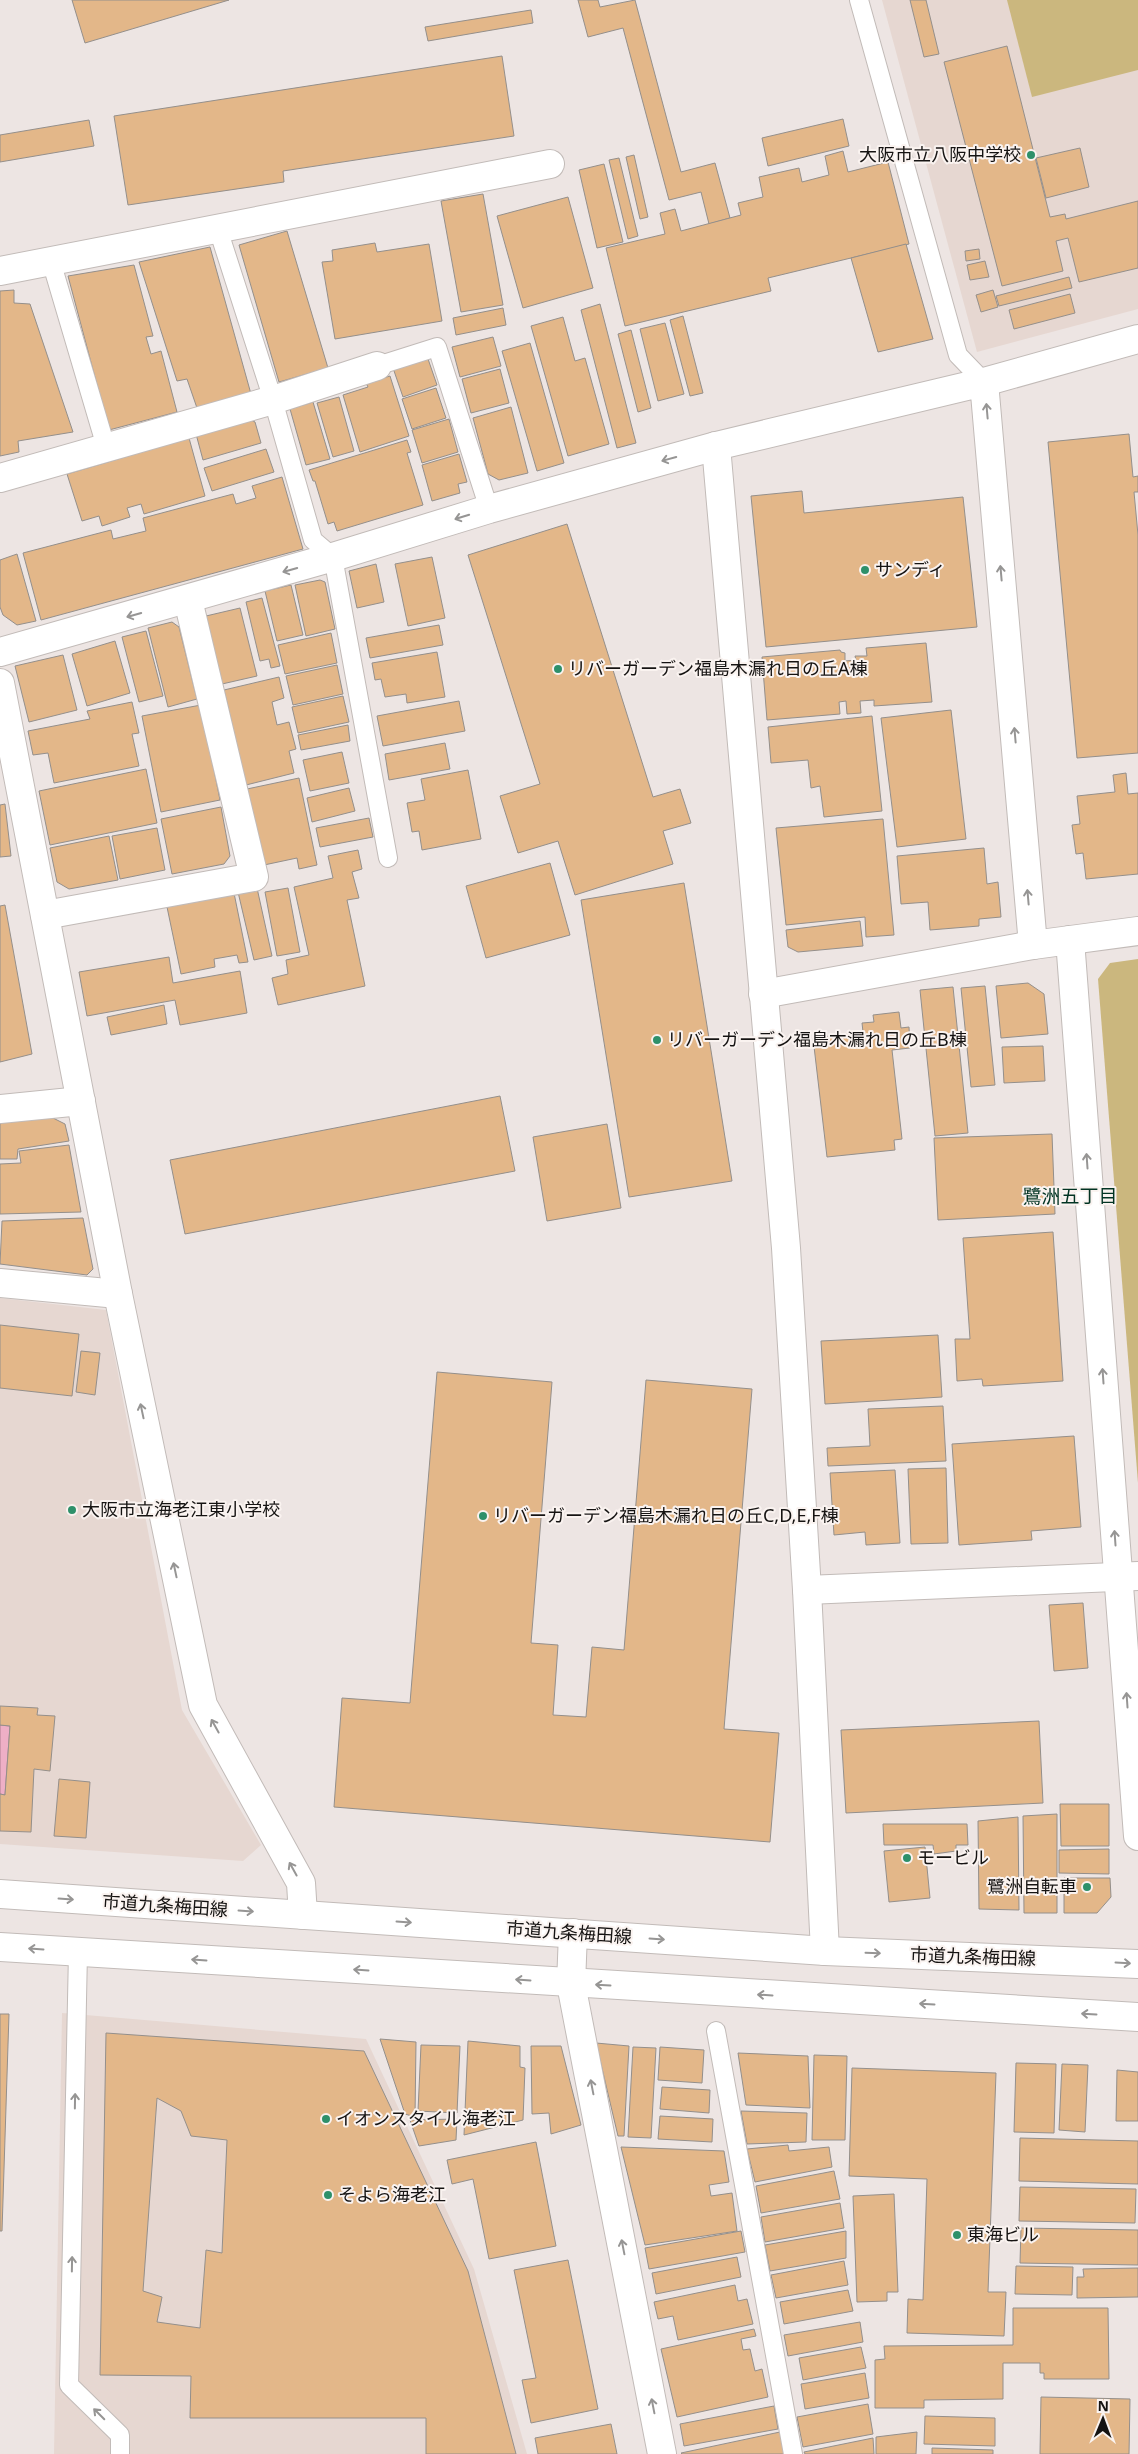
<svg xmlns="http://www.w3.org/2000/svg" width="1138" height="2454" font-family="'Noto Sans','Noto Sans JP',sans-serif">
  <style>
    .built { fill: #e6d7d1 }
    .green { fill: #cbb77e }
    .water { fill: #eeafc6; stroke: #ad8090 }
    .building { fill: #e3b789; stroke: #948f8b; fill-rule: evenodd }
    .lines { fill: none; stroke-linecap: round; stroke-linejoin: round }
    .service-casing { stroke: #c2bbb8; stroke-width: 20 }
    .minor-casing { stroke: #c2bbb8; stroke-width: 30 }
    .tertiary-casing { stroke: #c2bbb8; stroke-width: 30 }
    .primary-casing { stroke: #c2bbb8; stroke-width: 30 }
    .service { stroke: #fff; stroke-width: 18 }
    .minor { stroke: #fff; stroke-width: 28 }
    .tertiary { stroke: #fff; stroke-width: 28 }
    .primary { stroke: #fff; stroke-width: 28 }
    .oneway { stroke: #969594 }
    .poi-dot { fill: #2e906a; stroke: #faf3f0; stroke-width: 2 }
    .labels { text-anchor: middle; stroke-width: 4; stroke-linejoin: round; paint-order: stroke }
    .poi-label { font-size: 18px; fill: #151312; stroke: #faf3f0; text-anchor: start }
    .street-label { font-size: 18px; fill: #151312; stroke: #faf3f0 }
    .neighbourhood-label { font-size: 19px; fill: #023423; stroke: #faf3f0 }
  </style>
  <rect width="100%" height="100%" fill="#ede5e3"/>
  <g class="built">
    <path d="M882,0H1138V309L977,352Z"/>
    <path d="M0,1298L106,1310L182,1710L261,1845L243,1861L0,1844Z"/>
    <path d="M62,2013L366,2039L474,2269L527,2454H54Z"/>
  </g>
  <g class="green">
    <path d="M1007,0H1138V70L1032,97Z"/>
    <path d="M1138,959V1483L1098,979L1110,963Z"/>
  </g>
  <path class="water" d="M0,1725L10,1726L5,1795L0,1794Z"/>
  <g class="building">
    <path d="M72,0H229L85,43Z"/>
    <path d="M578,0H598L600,7L635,0L681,172L715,163L730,218L709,224L701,192L669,200L623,28L588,37Z"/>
    <path d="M910,0H926L939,54L924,57Z"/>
    <path d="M531,10L533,23L428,41L425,27Z"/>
    <path d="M1007,46L1050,217L1065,214L1066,219L1138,201V268L1079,282L1068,238L1056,241L1063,271L1002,286L944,62Z"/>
    <path d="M502,56L514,136L283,171L284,182L128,205L114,116Z"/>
    <path d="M843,119L849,146L768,166L762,138Z"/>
    <path d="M89,120L94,146L0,162V135Z"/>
    <path d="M1080,148L1089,187L1046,198L1036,158Z"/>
    <path d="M843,151L848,172L888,162L909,244L768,278L771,291L625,326L606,248L665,234L660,213L675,209L681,231L741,215L738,203L763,197L759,177L799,168L802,182L829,175L825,156Z"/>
    <path d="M634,155L648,217L640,219L626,157Z"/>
    <path d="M619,158L638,236L628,239L609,160Z"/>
    <path d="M604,164L623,242L597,248L579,170Z"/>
    <path d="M483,194L503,305L461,312L441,201Z"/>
    <path d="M568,197L593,288L523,308L497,216Z"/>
    <path d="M287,231L328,368L279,382L239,245Z"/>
    <path d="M375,243L377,252L429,244L442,321L335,339L322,262L333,261L332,250Z"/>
    <path d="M906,244L933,339L878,352L851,258Z"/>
    <path d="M210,247L251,394L197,408L187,379L177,381L139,262Z"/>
    <path d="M979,249L980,259L966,261L965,251Z"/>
    <path d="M985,261L989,277L970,280L967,265Z"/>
    <path d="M134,265L153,336L146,337L151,354L161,351L177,412L109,430L68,276Z"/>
    <path d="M1069,277L1072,288L999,306L996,296Z"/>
    <path d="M14,290V303L30,304L73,432L18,441L19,452L0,456V291Z"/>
    <path d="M993,290L998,307L981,312L976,295Z"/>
    <path d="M1070,294L1075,313L1014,329L1009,310Z"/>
    <path d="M600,304L636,443L617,448L581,310Z"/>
    <path d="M503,308L506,325L456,335L453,318Z"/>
    <path d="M683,316L703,393L690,396L670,320Z"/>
    <path d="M563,317L575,361L585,358L609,444L568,456L531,326Z"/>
    <path d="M665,323L684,394L658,401L640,329Z"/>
    <path d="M631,330L651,408L638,412L618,334Z"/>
    <path d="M493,337L501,366L460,377L452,347Z"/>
    <path d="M530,343L564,463L537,471L502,351Z"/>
    <path d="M427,356L437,385L403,397L393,368Z"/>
    <path d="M500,369L509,403L471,413L462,379Z"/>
    <path d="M390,376L409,436L360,452L343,395L368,387L366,383Z"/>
    <path d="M436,388L446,418L412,429L402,399Z"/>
    <path d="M339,397L354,451L333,457L317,403Z"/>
    <path d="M313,402L330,459L306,465L290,409Z"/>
    <path d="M511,407L528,473L499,480L488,474L473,418Z"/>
    <path d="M249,419L255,422L261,443L203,460L196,434Z"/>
    <path d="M449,419L458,452L422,463L412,430Z"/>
    <path d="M1129,434L1133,477L1138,476V492H1134L1138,535V753L1077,758L1048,442Z"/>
    <path d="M189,438L205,496L144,514L141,504L127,508L130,517L102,526L99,516L82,521L67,474Z"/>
    <path d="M407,440L411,452L407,453L423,505L337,531L334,522L328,524L315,481H313L309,470Z"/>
    <path d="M266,449L274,472L212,491L204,468Z"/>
    <path d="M459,454L467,482L458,484L460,493L432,501L422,465Z"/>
    <path d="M282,477L303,549L41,620L23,553L111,530L113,539L146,531L143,518L233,494L236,504L256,498L252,486Z"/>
    <path d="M802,491L804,513L963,497L977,627L766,647L751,496Z"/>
    <path d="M567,524L653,797L680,789L691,823L663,831L673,864L575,895L558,841L518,853L500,796L540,784L468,555Z"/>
    <path d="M17,554L36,621L17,625L3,615L0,607V560Z"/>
    <path d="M432,557L445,618L408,626L395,564Z"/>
    <path d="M376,564L384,602L357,608L349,571Z"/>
    <path d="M320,580L325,582L335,629L306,636L295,585Z"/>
    <path d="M291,585L303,635L277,641L265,591Z"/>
    <path d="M262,598L280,666L271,668L269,659L260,661L246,602Z"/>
    <path d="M240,608L257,676L222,684L206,616Z"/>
    <path d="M172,622L179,627L197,699L168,707L148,628Z"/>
    <path d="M439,625L443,645L370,658L366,638Z"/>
    <path d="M146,631L163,696L139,702L122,637Z"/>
    <path d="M331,633L337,663L285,674L278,645Z"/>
    <path d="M115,641L130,693L87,706L72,654Z"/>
    <path d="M926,643L932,702L874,706V700L860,701L861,713L847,714L846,701L839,702L840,714L767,720L762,657L840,650L841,652L845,653V661L856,660L855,656H867L866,648Z"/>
    <path d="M437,652L445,697L407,703L406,694L385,697L381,679L375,680L372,663Z"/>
    <path d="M63,655L77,710L29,722L15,666Z"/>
    <path d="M337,665L343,694L293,705L286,676Z"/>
    <path d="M279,677L284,698L272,702L277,725L289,722L296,749L289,751L294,773L246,785L224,690Z"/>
    <path d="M343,696L349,722L298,733L292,707Z"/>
    <path d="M459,701L465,731L383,746L377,716Z"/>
    <path d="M132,702L139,733L132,734L139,766L54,783L48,753L33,755L28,731L90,719L87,711Z"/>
    <path d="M201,705L220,800L161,812L142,716Z"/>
    <path d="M951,710L966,839L897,847L881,718Z"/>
    <path d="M872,716L882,811L824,817L820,786L811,788L808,760L771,763L768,727Z"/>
    <path d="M348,725L350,741L301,750L298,735Z"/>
    <path d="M445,743L450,769L389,780L385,754Z"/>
    <path d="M342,752L349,783L310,791L303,760Z"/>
    <path d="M146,769L157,823L50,845L39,791Z"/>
    <path d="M468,770L481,839L422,850L419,831L412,832L407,803L425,800L421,779Z"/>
    <path d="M1126,773L1128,794L1138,793V874L1086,879L1083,853L1076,854L1072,825L1080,824L1077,796L1115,792L1113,775Z"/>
    <path d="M299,778L317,865L299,869L297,858L264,865L247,789Z"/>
    <path d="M349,788L355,811L312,822L307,798Z"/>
    <path d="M5,804L11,856L0,857V805Z"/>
    <path d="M221,807L230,856L224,864L172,874L161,819Z"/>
    <path d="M369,818L373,837L320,847L316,828Z"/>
    <path d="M883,819L894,935L866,937L865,917L786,925L776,828Z"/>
    <path d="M157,828L165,870L120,879L112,836Z"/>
    <path d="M109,836L118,880L69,889L57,882L50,848Z"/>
    <path d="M984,848L987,884L998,882L1001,917L979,919V926L930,930L928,902L901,904L897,856Z"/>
    <path d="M358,850L362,869L352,872L359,898L347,900L365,986L278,1005L272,978L288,974L286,960L309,955L294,887L333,878L328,856Z"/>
    <path d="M550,863L570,935L486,958L466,886Z"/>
    <path d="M684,883L732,1181L629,1197L581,900Z"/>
    <path d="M257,888L272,956L254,960L238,892Z"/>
    <path d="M288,888L300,952L277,956L265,892Z"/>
    <path d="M234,893L248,962L239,963L237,955L214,959L215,967L181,974L167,907Z"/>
    <path d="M5,905L32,1054L0,1062V906Z"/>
    <path d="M860,921L863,946L798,952L788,947L786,930Z"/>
    <path d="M169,957L173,983L240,971L247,1013L180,1025L175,1000L87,1016L79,972Z"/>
    <path d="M1028,983L1044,994L1048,1034L1001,1038L996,986Z"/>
    <path d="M985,986L995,1085L971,1087L961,988Z"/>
    <path d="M953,987L968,1133L935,1136L920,990Z"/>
    <path d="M164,1005L167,1024L111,1035L107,1017Z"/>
    <path d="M899,1012L901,1028L909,1027L910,1048L892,1050L902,1139L894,1140L895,1150L827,1157L813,1038L863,1032L862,1023L874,1022L873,1015Z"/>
    <path d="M1043,1046L1045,1081L1004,1083L1002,1047Z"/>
    <path d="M500,1096L515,1171L185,1234L170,1160Z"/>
    <path d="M43,1113L65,1124L69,1141L18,1149L17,1159H0V1118Z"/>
    <path d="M607,1124L621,1208L547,1221L533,1137Z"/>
    <path d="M1052,1134L1055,1214L938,1220L934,1138Z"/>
    <path d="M69,1145L81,1212L0,1214V1164L21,1163L19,1151Z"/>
    <path d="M83,1218L93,1269L87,1275L0,1264L2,1221Z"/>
    <path d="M1053,1232L1063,1381L983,1386L982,1379L957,1381L955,1339H970L963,1238Z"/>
    <path d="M0,1325L79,1334L72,1396L0,1388Z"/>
    <path d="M938,1335L942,1397L825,1404L821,1341Z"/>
    <path d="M81,1351L100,1353L95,1395L76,1392Z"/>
    <path d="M437,1372L552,1382L531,1643L558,1645L553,1715L586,1717L592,1647L624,1650L646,1380L752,1389L724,1729L779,1733L770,1842L334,1807L342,1698L410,1703Z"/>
    <path d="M943,1406L946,1461L828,1466L827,1448L870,1446L868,1409Z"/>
    <path d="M1074,1436L1081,1527L1031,1531L1032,1540L959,1545L952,1444Z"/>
    <path d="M946,1468L948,1543L911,1544L908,1469Z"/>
    <path d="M895,1470L900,1543L866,1545L865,1532L834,1535L830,1473Z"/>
    <path d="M1083,1603L1088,1668L1054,1671L1049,1605Z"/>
    <path d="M0,1706L38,1708L37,1715L55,1716L50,1771L34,1769L31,1832L0,1831V1794L5,1795L10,1726L0,1725Z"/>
    <path d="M1039,1721L1043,1803L846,1813L841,1730Z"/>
    <path d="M59,1779L90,1782L86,1838L54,1836Z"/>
    <path d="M1060,1804H1109V1846H1061Z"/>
    <path d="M1057,1814V1913H1024L1023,1816Z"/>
    <path d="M1018,1817L1019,1910L979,1909L978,1821Z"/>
    <path d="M883,1824H967L968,1845H956V1851L934,1854L933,1845H884Z"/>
    <path d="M925,1847L930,1898L889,1902L884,1851Z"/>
    <path d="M1109,1849V1874L1059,1873V1850Z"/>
    <path d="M1064,1878H1110L1111,1897L1097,1913H1064Z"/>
    <path d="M0,2014H9L2,2231H0Z"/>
    <path d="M106,2033L364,2051L468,2271L516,2454H426V2418H190L191,2376L100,2375ZM157,2098L181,2111L191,2136L227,2140L222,2253L206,2250L200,2328L157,2322L162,2297L143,2291Z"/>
    <path d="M380,2039L416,2042L415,2117L405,2114Z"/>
    <path d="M468,2041L520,2046V2067L525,2068L523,2120L464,2135Z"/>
    <path d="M596,2043L629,2046L624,2136H618Z"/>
    <path d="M421,2045L460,2046L457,2113L418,2111Z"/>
    <path d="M531,2046H561L581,2125L551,2134L549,2113L532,2114Z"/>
    <path d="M633,2047L656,2048L651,2138L628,2137Z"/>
    <path d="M660,2047L704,2050L702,2083L658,2080Z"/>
    <path d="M738,2053L808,2056L810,2108L746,2105Z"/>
    <path d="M814,2055L847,2056L845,2140H812Z"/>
    <path d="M1016,2063L1056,2064L1054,2133L1014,2132Z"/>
    <path d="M1062,2064L1088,2065L1085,2132L1059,2130Z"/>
    <path d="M852,2068L996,2073L988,2292H1006L1004,2336L907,2333L908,2299L923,2300L927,2179L849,2176Z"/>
    <path d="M1117,2070L1138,2072V2121H1116Z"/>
    <path d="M662,2087L710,2090L709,2113L660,2109Z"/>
    <path d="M741,2111L807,2113L806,2142L747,2144Z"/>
    <path d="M660,2116L713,2119L712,2142L658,2139Z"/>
    <path d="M457,2119L456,2140L419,2146L410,2120Z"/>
    <path d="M1020,2138L1138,2141V2184L1019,2181Z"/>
    <path d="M536,2142L556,2246L489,2259L473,2179L452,2184L447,2160Z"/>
    <path d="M788,2145L789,2151L829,2147L832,2167L755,2182L747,2149Z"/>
    <path d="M621,2147L724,2151L729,2182L709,2185L711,2196L732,2193L737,2231L645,2245Z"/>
    <path d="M834,2171L840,2199L761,2213L756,2186Z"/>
    <path d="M1020,2187L1136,2189L1135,2223L1019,2221Z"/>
    <path d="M894,2194L898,2292H887V2301L857,2302L853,2196Z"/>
    <path d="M840,2203L844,2228L765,2242L761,2217Z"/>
    <path d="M1021,2228L1138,2230V2265L1020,2263Z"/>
    <path d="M741,2231L745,2252L649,2269L645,2248Z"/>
    <path d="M846,2231V2258L770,2271L765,2245Z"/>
    <path d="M737,2257L741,2277L656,2294L652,2273Z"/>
    <path d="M568,2260L598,2409L531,2423L522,2380L536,2378L514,2270Z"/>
    <path d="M844,2261L848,2285L776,2298L771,2275Z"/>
    <path d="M1016,2266L1073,2267L1072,2295L1015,2294Z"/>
    <path d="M1138,2268V2297L1077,2298V2277H1084L1083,2269Z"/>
    <path d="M735,2285L738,2301L747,2299L753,2324L678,2340L673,2316L658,2319L654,2302Z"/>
    <path d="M848,2290L853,2311L784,2324L780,2302Z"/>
    <path d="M1013,2308H1108L1109,2379H1044V2373H1040V2363H1003V2399L924,2400V2408H875V2360L885,2359L884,2346L1013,2345Z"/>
    <path d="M860,2322L863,2342L788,2356L784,2335Z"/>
    <path d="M754,2329L756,2336L741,2339L743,2350L750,2349L755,2371L762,2369L768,2397L677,2417L661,2349Z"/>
    <path d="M861,2347L866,2368L803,2380L799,2358Z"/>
    <path d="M865,2373L869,2398L805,2409L801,2384Z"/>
    <path d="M1041,2397L1130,2399L1129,2454H1040Z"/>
    <path d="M868,2404L873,2434L803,2447L797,2417Z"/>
    <path d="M774,2406L778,2429L684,2446L680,2424Z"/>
    <path d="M925,2416L995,2418V2446L924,2444Z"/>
    <path d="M611,2424L617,2454H538L535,2438Z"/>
    <path d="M780,2432L785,2454H682L681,2453Z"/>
    <path d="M917,2432L916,2454H876V2437Z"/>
    <path d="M873,2438L874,2454H805L804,2452Z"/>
    <path d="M932,2448L993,2450V2454H932Z"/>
  </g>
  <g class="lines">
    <defs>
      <g id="service">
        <path d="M859,0L958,355L984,382"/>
        <path d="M218,229L273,400L313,540L333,557L388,858"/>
        <path d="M51,261L106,447"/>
        <path d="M377,366L437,347L489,509"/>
        <path d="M78,1952L69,2385L120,2435V2454"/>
        <path d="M716,2031L793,2454"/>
      </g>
      <g id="minor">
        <path d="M0,271L550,164"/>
        <path d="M716,446L786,1248L807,1590L825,1951"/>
        <path d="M0,478L273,400L377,366"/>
        <path d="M0,652L333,557L489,509L716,446L984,382L1033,945"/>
        <path d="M0,683L118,1294L203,1705L301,1883L303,1915"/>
        <path d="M45,915L254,877L188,600"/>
        <path d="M1070,940L1138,1836"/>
        <path d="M0,1109L81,1101"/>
        <path d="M0,1283L118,1294"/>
        <path d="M807,1590L1138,1576"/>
        <path d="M573,1933L571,1984L662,2454"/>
      </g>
      <g id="tertiary">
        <path d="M984,382L1138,339"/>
        <path d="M763,994L1033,945L1138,931"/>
      </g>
      <g id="primary">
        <path d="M0,1894L825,1951L1138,1964"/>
        <path d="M0,1947L1138,2017"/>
      </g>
    </defs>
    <use href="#service" class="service-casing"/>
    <use href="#minor" class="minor-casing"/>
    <use href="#tertiary" class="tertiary-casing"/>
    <use href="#primary" class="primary-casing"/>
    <use href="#service" class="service"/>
    <use href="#minor" class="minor"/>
    <use href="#tertiary" class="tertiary"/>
    <use href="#primary" class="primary"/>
  </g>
  <defs><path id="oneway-shaft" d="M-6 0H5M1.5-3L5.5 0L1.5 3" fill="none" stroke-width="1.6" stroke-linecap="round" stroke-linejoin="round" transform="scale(1.25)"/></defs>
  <g class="oneway">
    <use href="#oneway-shaft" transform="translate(987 411) rotate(-95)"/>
    <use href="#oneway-shaft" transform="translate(669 459) rotate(165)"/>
    <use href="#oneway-shaft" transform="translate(462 517) rotate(163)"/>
    <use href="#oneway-shaft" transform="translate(290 570) rotate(164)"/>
    <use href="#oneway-shaft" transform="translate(1001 573) rotate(-95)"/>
    <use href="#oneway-shaft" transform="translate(134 615) rotate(164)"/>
    <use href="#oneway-shaft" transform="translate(1015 735) rotate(-95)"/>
    <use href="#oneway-shaft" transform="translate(1028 897) rotate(-95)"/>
    <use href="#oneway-shaft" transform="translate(1087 1161) rotate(-94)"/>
    <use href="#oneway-shaft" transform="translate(1103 1376) rotate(-94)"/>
    <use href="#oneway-shaft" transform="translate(142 1411) rotate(-102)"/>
    <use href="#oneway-shaft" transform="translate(1115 1538) rotate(-94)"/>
    <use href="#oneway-shaft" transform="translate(175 1570) rotate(-102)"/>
    <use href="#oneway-shaft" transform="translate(1127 1700) rotate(-94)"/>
    <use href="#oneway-shaft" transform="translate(215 1726) rotate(-119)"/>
    <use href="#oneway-shaft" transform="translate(293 1869) rotate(-119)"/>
    <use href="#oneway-shaft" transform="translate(66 1899) rotate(4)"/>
    <use href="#oneway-shaft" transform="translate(246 1911) rotate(4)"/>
    <use href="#oneway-shaft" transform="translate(404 1922) rotate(4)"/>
    <use href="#oneway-shaft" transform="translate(657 1939) rotate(4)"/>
    <use href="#oneway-shaft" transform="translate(36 1949) rotate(-176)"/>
    <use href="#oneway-shaft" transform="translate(873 1953) rotate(2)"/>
    <use href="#oneway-shaft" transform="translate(199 1960) rotate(-176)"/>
    <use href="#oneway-shaft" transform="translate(1123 1963) rotate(3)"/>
    <use href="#oneway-shaft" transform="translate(361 1970) rotate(-176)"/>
    <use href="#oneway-shaft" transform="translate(523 1980) rotate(-176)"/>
    <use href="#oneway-shaft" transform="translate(603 1985) rotate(-177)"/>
    <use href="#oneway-shaft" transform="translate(765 1995) rotate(-177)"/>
    <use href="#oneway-shaft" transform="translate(927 2004) rotate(-177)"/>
    <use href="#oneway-shaft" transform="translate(1089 2014) rotate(-177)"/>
    <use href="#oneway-shaft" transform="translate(592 2087) rotate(-101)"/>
    <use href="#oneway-shaft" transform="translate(75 2101) rotate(-89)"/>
    <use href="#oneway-shaft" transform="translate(623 2247) rotate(-101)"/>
    <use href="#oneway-shaft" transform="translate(72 2264) rotate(-89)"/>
    <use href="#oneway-shaft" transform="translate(653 2406) rotate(-101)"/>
    <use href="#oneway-shaft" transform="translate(99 2414) rotate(-135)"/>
  </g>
  <g class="poi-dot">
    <circle cx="1031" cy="155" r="5"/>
    <circle cx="865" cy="570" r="5"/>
    <circle cx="558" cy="669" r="5"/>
    <circle cx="657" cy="1040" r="5"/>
    <circle cx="72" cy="1510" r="5"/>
    <circle cx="483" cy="1516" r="5"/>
    <circle cx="907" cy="1858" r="5"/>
    <circle cx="1087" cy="1887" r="5"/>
    <circle cx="326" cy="2119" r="5"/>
    <circle cx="328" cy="2195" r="5"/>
    <circle cx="957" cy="2235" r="5"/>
  </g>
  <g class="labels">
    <g class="poi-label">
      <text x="1021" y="161" text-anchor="end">大阪市立八阪中学校</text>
      <text x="875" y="576">サンディ</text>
      <text x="568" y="675">リバーガーデン福島木漏れ日の丘A棟</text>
      <text x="667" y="1046">リバーガーデン福島木漏れ日の丘B棟</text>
      <text x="82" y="1516">大阪市立海老江東小学校</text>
      <text x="493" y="1522">リバーガーデン福島木漏れ日の丘C,D,E,F棟</text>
      <text x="917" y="1864">モービル</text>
      <text x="1077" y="1893" text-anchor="end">鷺洲自転車</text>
      <text x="336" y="2125">イオンスタイル海老江</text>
      <text x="338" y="2201">そよら海老江</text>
      <text x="967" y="2241">東海ビル</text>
    </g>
    <g class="street-label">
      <text transform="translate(165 1906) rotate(4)" y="6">市道九条梅田線</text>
      <text transform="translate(569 1933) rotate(4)" y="6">市道九条梅田線</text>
      <text transform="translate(973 1957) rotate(2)" y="6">市道九条梅田線</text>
    </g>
    <g class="neighbourhood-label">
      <text x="1070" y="1203">鷺洲五丁目</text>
    </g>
  </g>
  <g transform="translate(1103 2419) rotate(1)" stroke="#faf3f0" stroke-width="4" paint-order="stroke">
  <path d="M0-4L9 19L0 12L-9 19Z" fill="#151312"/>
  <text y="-8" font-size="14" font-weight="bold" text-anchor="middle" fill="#151312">N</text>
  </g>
</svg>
